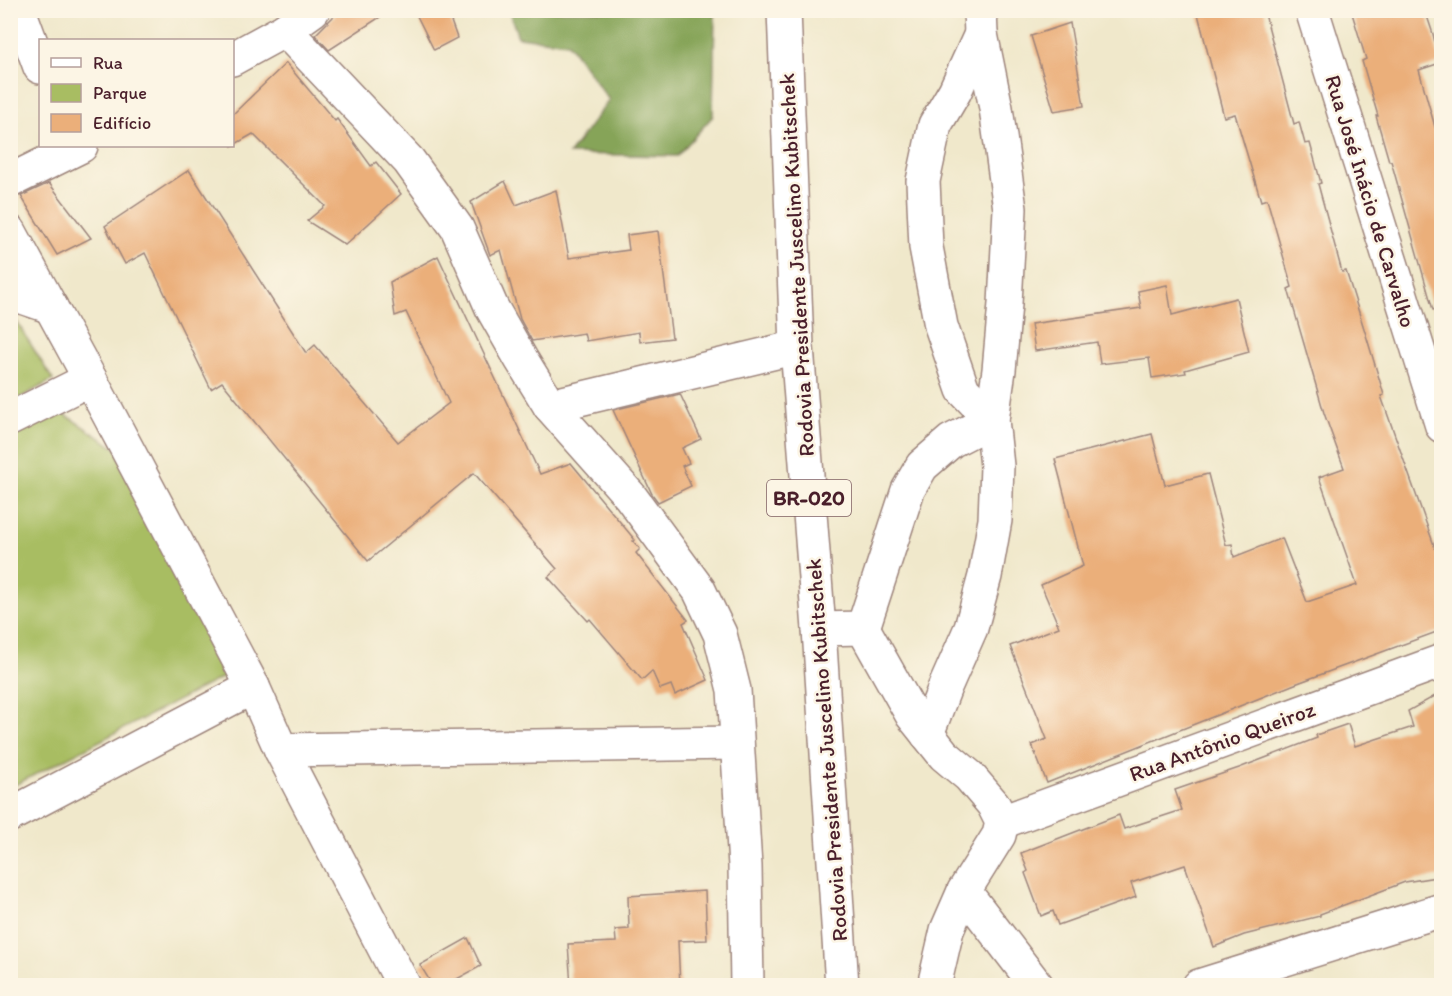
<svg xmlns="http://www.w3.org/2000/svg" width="1452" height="996" font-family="Itim,sans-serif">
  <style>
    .green { fill: #a8bd62; stroke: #796e46; stroke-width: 1.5 }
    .forest { fill: #86a458; stroke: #686242; stroke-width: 1.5 }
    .building { fill: #ebaf7a }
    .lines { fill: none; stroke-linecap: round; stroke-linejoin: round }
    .minor-casing { stroke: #9d847b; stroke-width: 36 }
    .highway-casing { stroke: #9d847b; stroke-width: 36 }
    .minor { stroke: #fff; stroke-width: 33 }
    .highway { stroke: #fff; stroke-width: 33 }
    .labels { text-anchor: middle; stroke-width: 5; stroke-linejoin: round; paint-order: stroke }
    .shield { fill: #fcf5e5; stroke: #7f5f63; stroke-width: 1.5 }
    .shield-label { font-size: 21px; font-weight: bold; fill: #4a1f2b }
    .street-label { font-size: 22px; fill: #4a1f2b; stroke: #fcf5e5 }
  </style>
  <rect width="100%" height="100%" fill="#fcf5e5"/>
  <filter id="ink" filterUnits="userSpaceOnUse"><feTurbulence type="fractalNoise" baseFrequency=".0167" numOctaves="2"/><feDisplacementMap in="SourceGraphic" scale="12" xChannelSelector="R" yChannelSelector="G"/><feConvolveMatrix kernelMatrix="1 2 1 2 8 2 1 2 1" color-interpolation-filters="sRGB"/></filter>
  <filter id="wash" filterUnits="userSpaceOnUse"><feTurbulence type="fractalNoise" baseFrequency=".008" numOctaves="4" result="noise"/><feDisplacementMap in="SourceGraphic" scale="24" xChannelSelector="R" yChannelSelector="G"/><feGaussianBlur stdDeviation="1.35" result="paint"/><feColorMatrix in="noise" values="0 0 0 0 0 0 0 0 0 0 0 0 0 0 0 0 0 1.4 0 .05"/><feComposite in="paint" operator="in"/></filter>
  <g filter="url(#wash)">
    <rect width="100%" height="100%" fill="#f0e8cb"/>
    <g class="green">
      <path d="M10,311L53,380L10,403Z"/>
      <path d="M52,406L126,455L229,674L11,787L10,614L16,610L10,598L11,429Z"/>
    </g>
    <path class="forest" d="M509,11H715L713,116L677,156L569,154L609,100L568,43L518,37Z"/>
    <g id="blocks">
      <g class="building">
        <path d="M340,10H391L329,50L315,35Z"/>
        <path d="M414,10H447L457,38L434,50Z"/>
        <path d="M1197,10H1264L1294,124L1299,122L1305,144L1310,143L1321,183L1318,184L1342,272L1346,271L1366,335L1384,395L1381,396L1435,548L1442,546V630L1295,684L1047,783L1032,745L1047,739L1010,646L1059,627L1041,585L1083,566L1055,459L1152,434L1165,485L1208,474L1226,545L1232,544L1234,557L1282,538L1307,602L1357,585L1319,477L1344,468L1324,413L1288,289L1292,287L1267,199L1261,201L1235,114L1224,117Z"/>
        <path d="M1351,10H1425L1433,34L1440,63L1419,70L1435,127L1442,125V309L1433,310L1391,161H1389L1376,116H1378L1362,61L1366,59Z"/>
        <path d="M1070,23L1084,106L1054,111L1031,36Z"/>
        <path d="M286,63L335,121L337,119L371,166L376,162L401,194L345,245L307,221L325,206L253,134L232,146V115Z"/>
        <path d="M189,170L306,353L315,345L398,442L449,403L406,312L395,316L390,282L438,256L540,474L571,463L635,540L633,541L640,549L636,553L688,620L683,623L708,680L675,695L671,685L660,689L652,671L642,680L590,619L588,621L548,577L557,569L474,473L368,561L222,382L211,389L145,253L125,264L105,226Z"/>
        <path d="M505,181L516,205L556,190L569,258L629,250L627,235L658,231L672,338L640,342L639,332L586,341L584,333L532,341L520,319L501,250L490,255L471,202Z"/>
        <path d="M49,183L91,238L57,255L21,196Z"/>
        <path d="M1167,285L1172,315L1236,298L1249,352L1185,370L1186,373L1152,378L1149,358L1100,364L1097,342L1035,351L1031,324L1141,308L1138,291Z"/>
        <path d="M680,394L701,439L682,448L689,463L682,466L691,486L658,502L652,494L613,410Z"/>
        <path d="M1442,692V876L1405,882L1320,914V916L1244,935L1214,947L1185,865L1131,883L1136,897L1058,925L1053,911L1041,916L1025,873L1028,871L1021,853L1119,815L1124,829L1182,810L1175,790L1239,768L1317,738L1316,735L1348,724L1355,746L1413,727L1408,711Z"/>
        <path d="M705,891L707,940L678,941L680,986H571L568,944L616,942L615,930L629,929L628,896Z"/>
        <path d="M468,938L481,966L444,986H433L420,965Z"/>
      </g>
    </g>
  </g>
  <g filter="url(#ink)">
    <use href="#blocks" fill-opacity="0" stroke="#9d847b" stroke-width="1.5"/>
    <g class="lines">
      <defs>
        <g id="minor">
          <path d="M19,10L40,67"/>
          <path d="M1312,10L1442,426"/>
          <path d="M285,30L409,161L457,228L492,308L521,359L550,406L630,496L699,590L720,634L734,690L745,866L747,986"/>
          <path d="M232,59L285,30L313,10"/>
          <path d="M10,181L81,146"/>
          <path d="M10,232L90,379L253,687L281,750L404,986"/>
          <path d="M10,293L51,307"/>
          <path d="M550,406L797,347"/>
          <path d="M10,419L90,379"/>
          <path d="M863,628L908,490L922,466L951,441L992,420L963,390L941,326L926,247L923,181L935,125L955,91L981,34"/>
          <path d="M819,629L863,628L912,715L944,755L969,776L993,804L1002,822L999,835L964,891L947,930L934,986"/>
          <path d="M927,734L945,687L971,628L985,576L995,520L997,466L992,420L999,370L1005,304L1010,209L996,108L981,34L980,10"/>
          <path d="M281,750L737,743"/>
          <path d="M10,815L253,687"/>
          <path d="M1002,822L1442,661"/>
          <path d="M964,891L1037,986"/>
          <path d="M1199,986L1442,910"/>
        </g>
        <path id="highway" d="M784,10L797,347L819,629L842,986"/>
      </defs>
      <use href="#minor" class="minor-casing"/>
      <use href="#highway" class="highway-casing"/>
      <use href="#minor" class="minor"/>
      <use href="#highway" class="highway"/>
    </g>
  </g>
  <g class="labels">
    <rect class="shield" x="767" y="480" width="84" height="36" rx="4.5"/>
    <g class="shield-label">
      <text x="809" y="505">BR-020</text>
    </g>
    <g class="street-label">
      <text transform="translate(1371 201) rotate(73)" y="8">Rua José Inácio de Carvalho</text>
      <text transform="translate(796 265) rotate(-93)" y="8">Rodovia Presidente Juscelino Kubitschek</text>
      <text transform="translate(1222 741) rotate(-20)" y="8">Rua Antônio Queiroz</text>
      <text transform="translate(826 750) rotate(-94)" y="8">Rodovia Presidente Juscelino Kubitschek</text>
    </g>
  </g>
  <rect width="1452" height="996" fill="none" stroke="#fcf5e5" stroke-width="36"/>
  <rect x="39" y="39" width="195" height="108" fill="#fcf5e5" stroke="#b59f9b" stroke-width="1.5"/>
  <rect x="51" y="58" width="30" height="9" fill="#ffffff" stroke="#b59f9b" stroke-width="1.5"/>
  <text x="93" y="69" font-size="18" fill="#4a1f2b">Rua</text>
  <rect x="51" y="84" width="30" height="18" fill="#a8bd62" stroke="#b59f9b" stroke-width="1.5"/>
  <text x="93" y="99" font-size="18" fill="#4a1f2b">Parque</text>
  <rect x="51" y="114" width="30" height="18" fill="#ebaf7a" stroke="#b59f9b" stroke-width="1.5"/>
  <text x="93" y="129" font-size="18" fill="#4a1f2b">Edifício</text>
</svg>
